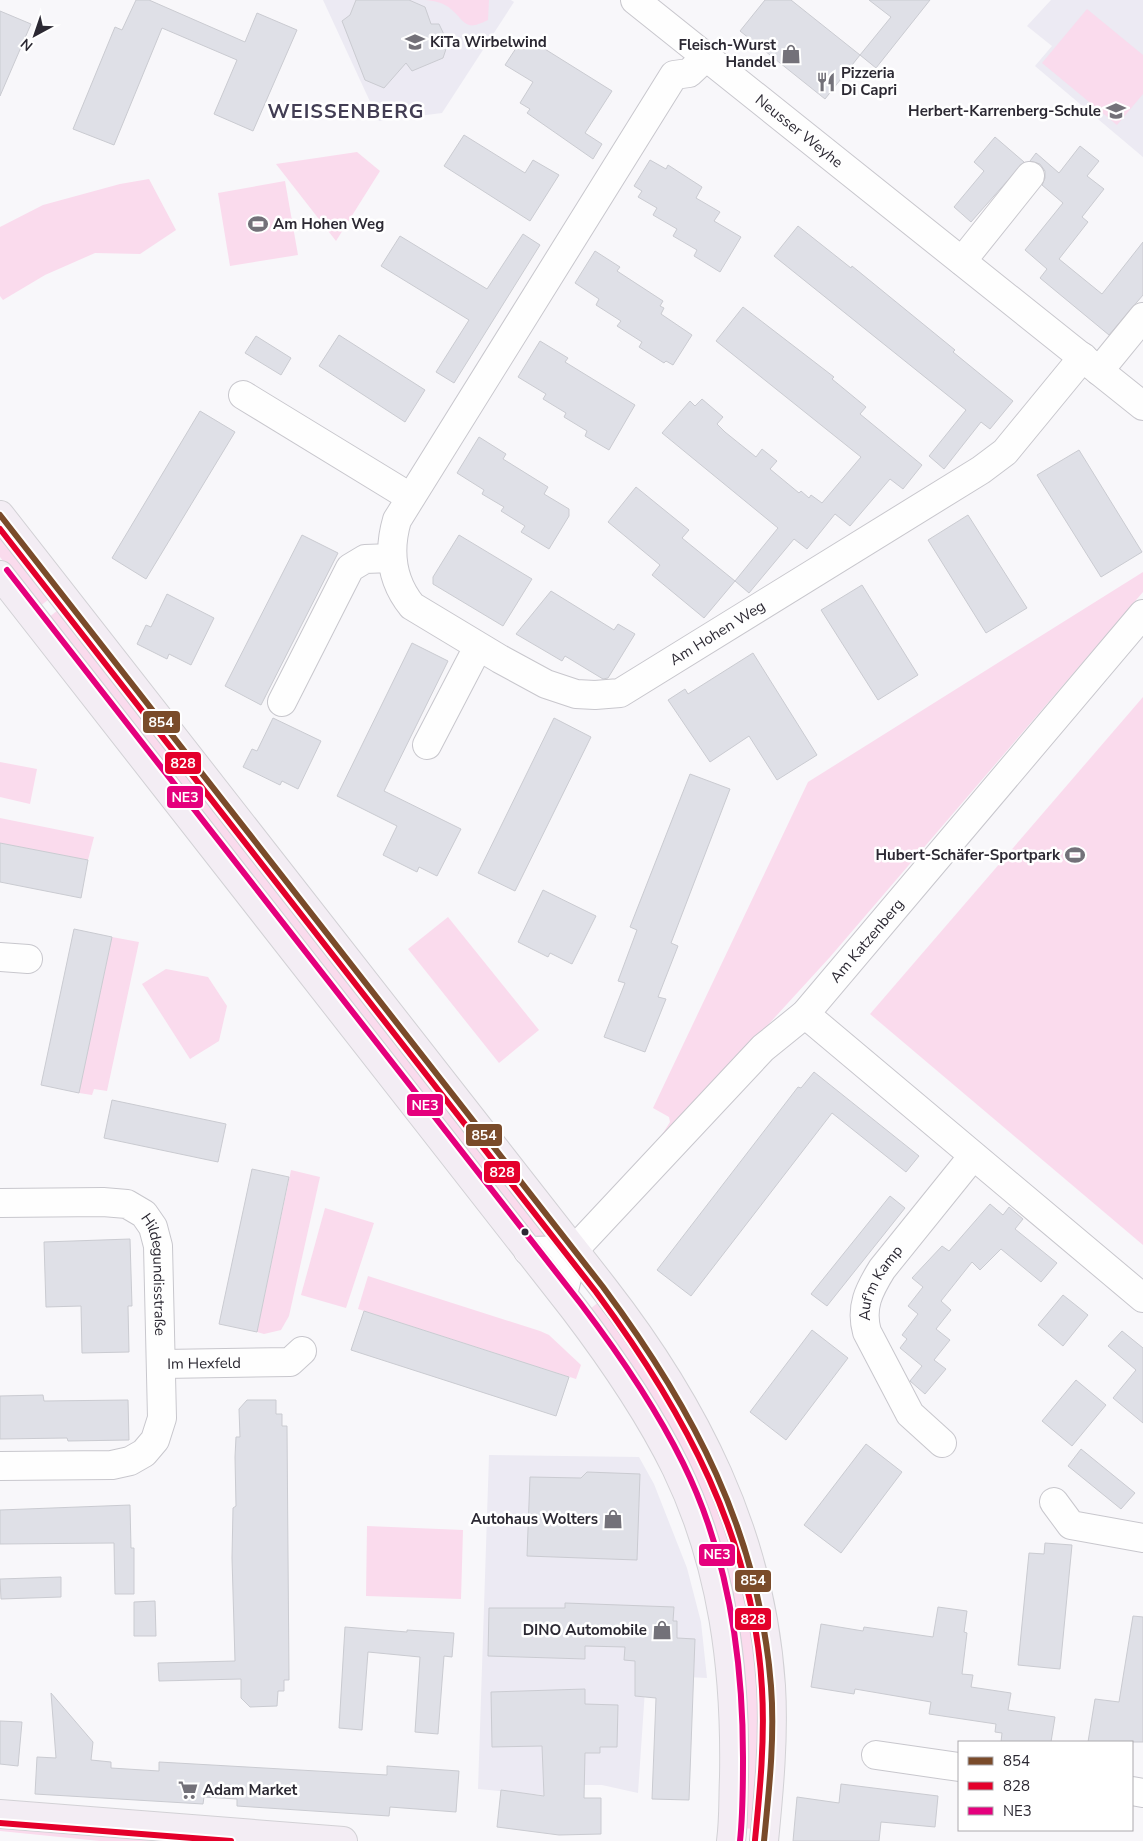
<svg xmlns="http://www.w3.org/2000/svg" width="1143" height="1841" font-family="'Nunito Sans',sans-serif">
  <style>
    .built { fill: #eceaf3 }
    .green { fill: #fadbed }
    .building { fill: #dfe0e7; stroke: #cacbd1 }
    .lines { fill: none; stroke-linecap: round; stroke-linejoin: round }
    .minor-casing { stroke: #c8c7cd; stroke-width: 30 }
    .major-casing { stroke: #d2d1d5; stroke-width: 30 }
    .minor { stroke: #fefefe; stroke-width: 28 }
    .major { stroke: #f3edf4; stroke-width: 28 }
    .bus-1-casing { stroke: #fff; stroke-width: 10 }
    .bus-2-casing { stroke: #fff; stroke-width: 10 }
    .bus-3-casing { stroke: #fff; stroke-width: 10 }
    .bus-1 { stroke: #7a4b2a; stroke-width: 6 }
    .bus-2 { stroke: #e4002b; stroke-width: 6 }
    .bus-3 { stroke: #e5007d; stroke-width: 6 }
    .bus-dot { fill: #2c2933; stroke: #fff; stroke-width: 2 }
    .labels { text-anchor: middle; stroke-width: 5; stroke-linejoin: round; paint-order: stroke }
    .poi-label { font-size: 15px; font-weight: bold; fill: #2c2933; stroke: #fff; text-anchor: end }
    .street-label { font-size: 15px; fill: #2c2933; stroke: #fff }
    .district-label { font-size: 20px; font-weight: bold; letter-spacing: 1px; fill: #423d53; stroke: #fff }
    .line-badge { stroke: #fff; stroke-width: 2 }
    .badge-label { font-size: 14px; text-anchor: middle; font-weight: bold; fill: #fff }
  </style>
  <rect width="100%" height="100%" fill="#f8f7fa"/>
  <g class="built">
    <path d="M323,0H511L514,2L442,113L379,121Z"/>
    <path d="M1051,0H1143V157L1035,66L1052,46L1027,26Z"/>
    <path d="M489,1455L639,1457L654,1484L687,1568L701,1622L707,1678L646,1675L638,1793L602,1785H565V1797L478,1789Z"/>
  </g>
  <g class="green">
    <path d="M426,0H489L488,20C466,31 467,24 452,10C445,3 435,1 426,0Z"/>
    <path d="M1087,9L1143,55V94L1117,125L1042,63Z"/>
    <path d="M357,152L380,171L336,241L276,164Z"/>
    <path d="M149,179L176,230L140,254L95,253L45,275L3,300L0,296V227L43,205L120,184Z"/>
    <path d="M285,181L298,255L230,266L218,193Z"/>
    <path d="M0,535L49,599L39,607L0,557Z"/>
    <path d="M1143,572V592L830,957L660,1143L658,1141L670,1122L669,1117L653,1108L808,782Z"/>
    <path d="M58,610L549,1236L543,1243L518,1218L48,618Z"/>
    <path d="M1143,697V1245L870,1014Z"/>
    <path d="M0,762L37,769L30,804L0,797Z"/>
    <path d="M0,818L94,837L88,860L0,843Z"/>
    <path d="M448,917L539,1030L499,1063L408,949Z"/>
    <path d="M112,937L139,942L107,1091L94,1089L92,1095L79,1093Z"/>
    <path d="M166,969L208,977L227,1006L219,1041L190,1059L142,984Z"/>
    <path d="M291,1170L320,1177L289,1316L281,1330L264,1334L257,1332Z"/>
    <path d="M325,1208L374,1223L346,1308L301,1295Z"/>
    <path d="M368,1276L540,1331L549,1335L581,1365L576,1379L358,1309Z"/>
    <path d="M600,1301L662,1391L720,1505L752,1625L760,1722L754,1829L743,1828L745,1686L739,1628L729,1577L590,1309Z"/>
    <path d="M367,1526L463,1530L461,1599L366,1596Z"/>
    <path d="M0,1822L208,1841H100L0,1831Z"/>
  </g>
  <g class="building">
    <path d="M136,0H149L245,42L257,13L297,30L253,131L214,114L237,60L162,28L114,145L73,129L115,27L122,30Z"/>
    <path d="M356,0H409L425,7L431,24H439L448,43L443,58L412,71L406,63L384,88L365,80L342,21L350,15Z"/>
    <path d="M765,0H791L860,55L825,99L740,31Z"/>
    <path d="M869,0H930L876,68L860,55L891,17Z"/>
    <path d="M0,11L31,24L0,96Z"/>
    <path d="M524,36L612,91L585,133L602,144L593,159L527,113L530,109L520,103L533,82L505,65Z"/>
    <path d="M464,135L525,173L533,160L559,175L530,221L444,166Z"/>
    <path d="M995,137L1024,162L971,222L954,207L984,171L974,162Z"/>
    <path d="M1080,146L1099,161L1087,176L1104,189L1082,217L1088,222L1059,259L1102,294L1143,242V295L1109,335L1040,278L1047,269L1025,250L1063,203L1042,185L1045,178V171L1040,164L1030,161L1036,153L1059,173Z"/>
    <path d="M650,160L666,169L668,165L702,187L696,198L720,212L714,221L741,237L720,272L694,256L697,250L673,236L677,229L653,215L657,208L638,197L642,191L634,186Z"/>
    <path d="M798,226L851,268L852,266L955,350L953,352L1013,401L990,429L981,422L944,469L929,456L966,410L774,256Z"/>
    <path d="M523,234L540,245L454,383L436,372L469,320L381,266L400,236L487,289Z"/>
    <path d="M595,251L620,267L617,271L663,301L660,306L664,308L661,314L692,335L673,365L666,361L664,363L639,347L642,342L617,326L621,321L596,305L599,299L575,283Z"/>
    <path d="M743,307L834,377L832,379L866,407L860,414L922,465L903,489L890,479L850,526L835,514L807,549L794,539L749,593L735,581L704,618L652,575L660,565L608,522L636,487L689,530L682,538L735,581L778,528L662,433L690,401L695,406L702,399L723,417L717,424L725,432L756,457L762,449L777,461L770,469L799,493L801,491L809,498L811,495L822,503L861,457L716,341Z"/>
    <path d="M339,335L425,390L405,422L319,366Z"/>
    <path d="M256,336L291,358L281,375L245,353Z"/>
    <path d="M540,341L568,358L565,362L635,405L609,450L585,436L587,431L564,417L566,413L543,399L546,394L518,377Z"/>
    <path d="M200,411L235,432L146,579L112,558Z"/>
    <path d="M479,437L506,454L503,459L548,487L544,494L569,509V516L549,549L521,532L525,526L501,511L504,507L482,494L484,490L457,473Z"/>
    <path d="M1079,450L1142,552L1101,577L1037,475Z"/>
    <path d="M968,515L1027,608L986,633L928,540Z"/>
    <path d="M302,535L338,553L261,705L225,686Z"/>
    <path d="M459,535L532,579L503,626L433,584V577Z"/>
    <path d="M862,585L918,675L878,700L821,610Z"/>
    <path d="M551,591L614,630L618,624L635,634L608,678L603,679L565,656L562,661L516,634Z"/>
    <path d="M167,594L214,618L191,665L169,654L167,659L137,644L146,625L151,627Z"/>
    <path d="M412,643L448,661L384,791L461,829L437,876L419,867L417,872L383,855L397,826L337,796Z"/>
    <path d="M753,653L817,755L777,780L749,736L710,762L668,700L685,689L688,694Z"/>
    <path d="M273,718L321,741L298,789L282,781L280,785L243,767L252,749L257,751Z"/>
    <path d="M554,718L591,737L515,891L478,873Z"/>
    <path d="M690,774L730,789L671,943L678,946L658,997L666,999L645,1052L604,1037L625,983L618,981L637,930L630,927Z"/>
    <path d="M0,843L88,860L81,898L0,882Z"/>
    <path d="M543,890L596,916L572,964L550,953L548,957L518,942Z"/>
    <path d="M74,929L112,937L79,1093L41,1085Z"/>
    <path d="M814,1072L919,1156L906,1172L832,1113L691,1296L657,1270L798,1087L801,1088Z"/>
    <path d="M112,1100L226,1124L218,1162L104,1138Z"/>
    <path d="M252,1169L289,1177L257,1332L219,1324Z"/>
    <path d="M890,1196L905,1208L827,1306L811,1294Z"/>
    <path d="M990,1204L1003,1215L1009,1207L1023,1219L1015,1229L1057,1263L1041,1282L1001,1249L980,1270L972,1262L941,1301L951,1310L936,1329L950,1340L934,1360L946,1369L925,1394L910,1381L922,1366L900,1348L907,1339L902,1335L918,1314L908,1306L923,1287L912,1278L942,1246L949,1251Z"/>
    <path d="M130,1239L132,1306H128L129,1352L82,1353L81,1306L46,1307L44,1242Z"/>
    <path d="M1063,1295L1088,1315L1063,1346L1038,1325Z"/>
    <path d="M364,1311L569,1377L556,1416L351,1350Z"/>
    <path d="M812,1330L848,1358L786,1440L750,1412Z"/>
    <path d="M1122,1331L1143,1348V1423L1113,1398L1136,1370L1108,1346Z"/>
    <path d="M1076,1380L1106,1405L1072,1446L1042,1421Z"/>
    <path d="M43,1395L44,1401L128,1400L129,1440L68,1441L67,1438L0,1439V1396Z"/>
    <path d="M247,1400H276V1414H282V1426H287L289,1680H284V1691H278L277,1706L250,1707L241,1698V1679L159,1681L158,1663L235,1661L232,1558L233,1508L236,1506L235,1457L236,1437H240L239,1409Z"/>
    <path d="M866,1444L902,1472L841,1553L804,1525Z"/>
    <path d="M1081,1449L1135,1493L1121,1509L1068,1466Z"/>
    <path d="M587,1472L640,1474L637,1560L527,1556L530,1477L581,1478Z"/>
    <path d="M130,1505L131,1548H134V1594H115L114,1543L0,1544V1510Z"/>
    <path d="M1045,1543L1072,1545L1060,1669L1018,1665L1029,1553L1044,1554Z"/>
    <path d="M61,1577V1597L1,1599L0,1579Z"/>
    <path d="M155,1601L156,1636H134V1602Z"/>
    <path d="M565,1603L674,1607L673,1621H677V1638L695,1639L689,1800L652,1799L656,1698L635,1696V1661L624,1660L625,1647L585,1646V1659L488,1656L489,1608H565Z"/>
    <path d="M938,1607L967,1611L964,1632L967,1633L962,1674L973,1675L971,1687L1011,1693L1008,1710L1055,1717L1051,1742H1001L1002,1733L995,1732L996,1724L929,1714L931,1702L855,1689L854,1694L811,1687L821,1624L863,1631L864,1627L933,1637Z"/>
    <path d="M1133,1616L1143,1617V1742H1088L1095,1699L1119,1702Z"/>
    <path d="M345,1627L407,1632V1630L454,1633L452,1657L444,1656L438,1734L415,1732L420,1657L368,1652L362,1730L339,1728Z"/>
    <path d="M585,1689V1704L618,1705L617,1747H600V1753H585L584,1798H601V1834L559,1835L497,1827L501,1790L544,1796L542,1746L492,1747L491,1692Z"/>
    <path d="M51,1693L93,1742L91,1760L111,1762V1768L159,1771V1762L387,1775V1766L459,1771L456,1812L390,1807L389,1816L237,1806V1799L204,1797L203,1804L35,1794L37,1757L56,1758Z"/>
    <path d="M0,1721L22,1722L18,1766L0,1764Z"/>
    <path d="M841,1784L938,1796L935,1827L881,1822L879,1841H793L797,1797L839,1803Z"/>
  </g>
  <g class="lines">
    <defs>
      <g id="minor">
        <path id="s1" d="M635,0L1143,406"/>
        <path id="s2" d="M706,57L689,73L674,75L397,520C388,551 391,580 412,606L500,659L546,684L576,694L595,695L620,693L981,470L1005,452L1083,357"/>
        <path d="M962,261L1030,176"/>
        <path d="M1099,371L1143,317"/>
        <path d="M243,395L410,497"/>
        <path d="M282,702L350,568L365,559L392,558"/>
        <path d="M427,745L478,647"/>
        <path d="M0,957L28,959"/>
        <path d="M805,1014L1143,1298"/>
        <path id="s3" d="M0,1203L103,1202L127,1204L144,1214L153,1227L158,1246L162,1418L155,1440L144,1453L130,1461L112,1465L0,1466"/>
        <path d="M528,1251L574,1250"/>
        <path id="s4" d="M563,1294L574,1250L763,1048L805,1014L1143,614"/>
        <path id="s5" d="M163,1364L290,1362L302,1351"/>
        <path id="s6" d="M942,1443L910,1414L867,1332C860,1307 869,1290 882,1269L973,1156"/>
        <path d="M1054,1502L1071,1525L1143,1538"/>
        <path d="M876,1755L959,1767"/>
        <path d="M1132,1791L1143,1793"/>
      </g>
      <g id="major">
        <path d="M0,515L603,1287C695,1405 761,1534 771,1686C774,1737 769,1790 764,1841"/>
        <path d="M0,575L574,1309C612,1359 648,1411 676,1468C723,1565 736,1670 734,1777C733,1798 734,1820 731,1841"/>
        <path d="M0,1814L343,1841"/>
      </g>
    </defs>
    <use href="#minor" class="minor-casing"/>
    <use href="#major" class="major-casing"/>
    <use href="#minor" class="minor"/>
    <use href="#major" class="major"/>
    <defs>
      <path id="bus-1" d="M0,515L603,1287C693,1408 759,1532 771,1686C775,1737 769,1790 764,1841"/>
      <g id="bus-2">
        <path d="M0,529L596,1292C684,1411 754,1538 762,1689C765,1739 760,1790 755,1840"/>
        <path d="M0,1823L231,1841"/>
      </g>
      <path id="bus-3" d="M7,570L581,1304C619,1354 655,1406 683,1463C728,1554 743,1657 743,1758C743,1785 743,1813 740,1841"/>
    </defs>
    <use href="#bus-1" class="bus-1-casing"/>
    <use href="#bus-2" class="bus-2-casing"/>
    <use href="#bus-3" class="bus-3-casing"/>
    <use href="#bus-1" class="bus-1"/>
    <use href="#bus-2" class="bus-2"/>
    <use href="#bus-3" class="bus-3"/>
  </g>
  <defs>
    <symbol id="school-bare" viewBox="-9 -9 18 18"><path d="M0-5L7-2L0 1L-7-2ZM-4 1L0 2.5L4 1V4Q0 6-4 4Z" fill="#737179" stroke="#fff" stroke-width="2.5" paint-order="stroke"/></symbol>
    <symbol id="shop-bare" viewBox="-9 -9 18 18"><path d="M-5-2.5h2.3a2.7 3.5 0 0 1 5.4 0H5L5.5 6h-11ZM-1.5-2.5h3a1.5 2.3 0 0 0-3 0Z" fill="#737179" stroke="#fff" stroke-width="2.5" paint-order="stroke"/></symbol>
    <symbol id="restaurant-bare" viewBox="-9 -9 18 18"><path d="M-5-6h1v4h1v-4h1v4h1v-4h1v5L-1.5 .5V6h-2V.5L-5-1ZM5-6V6H3V1.5H1.5Q1.5-4 5-6Z" fill="#737179" stroke="#fff" stroke-width="2.5" paint-order="stroke"/></symbol>
    <symbol id="stadium-bare" viewBox="-9 -9 18 18"><path d="M0-5a6.5 5 0 1 0 0 10a6.5 5 0 1 0 0-10ZM-3.5-1.8h7v3.6h-7Z" fill="#737179" stroke="#fff" stroke-width="2.5" paint-order="stroke"/></symbol>
    <symbol id="supermarket-bare" viewBox="-9 -9 18 18"><path d="M-6-5.5h2.5l.6 2H6L4.5 2H-2.5L-4.4-4H-6ZM-1.5 3.2a1.3 1.3 0 1 0 .1 0ZM3 3.2a1.3 1.3 0 1 0 .1 0Z" fill="#737179" stroke="#fff" stroke-width="2.5" paint-order="stroke"/></symbol>
  </defs>
  <g fill-rule="evenodd">
    <use href="#school-bare" x="401" y="28" width="28" height="28"/>
    <use href="#shop-bare" x="777" y="40" width="28" height="28"/>
    <use href="#restaurant-bare" x="812" y="68" width="28" height="28"/>
    <use href="#school-bare" x="1102" y="97" width="28" height="28"/>
    <use href="#stadium-bare" x="244" y="210" width="28" height="28"/>
    <use href="#stadium-bare" x="1061" y="841" width="28" height="28"/>
    <use href="#shop-bare" x="599" y="1505" width="28" height="28"/>
    <use href="#shop-bare" x="648" y="1616" width="28" height="28"/>
    <use href="#supermarket-bare" x="174" y="1776" width="28" height="28"/>
  </g>
  <circle class="bus-dot" cx="525" cy="1232" r="4.5"/>
  <g class="labels">
    <g class="poi-label">
      <text x="430" y="47" text-anchor="start">KiTa Wirbelwind</text>
      <text x="776" y="50">Fleisch-Wurst<tspan x="776" dy="17">Handel</tspan></text>
      <text x="841" y="78" text-anchor="start">Pizzeria<tspan x="841" dy="17">Di Capri</tspan></text>
      <text x="1101" y="116">Herbert-Karrenberg-Schule</text>
      <text x="273" y="229" text-anchor="start">Am Hohen Weg</text>
      <text x="1060" y="860">Hubert-Schäfer-Sportpark</text>
      <text x="598" y="1524">Autohaus Wolters</text>
      <text x="647" y="1635">DINO Automobile</text>
      <text x="203" y="1795" text-anchor="start">Adam Market</text>
    </g>
    <g class="street-label">
      <text dy="5" stroke="none"><textPath href="#s1" startOffset="210">Neusser Weyhe</textPath></text>
      <text dy="5" stroke="none"><textPath href="#s2" startOffset="999">Am Hohen Weg</textPath></text>
      <text dy="5" stroke="none"><textPath href="#s4" startOffset="472">Am Katzenberg</textPath></text>
      <text dy="5" stroke="none"><textPath href="#s3" startOffset="210">Hildegundisstraße</textPath></text>
      <text dy="5" stroke="none"><textPath href="#s6" startOffset="189">Auf'm Kamp</textPath></text>
      <text dy="5" stroke="none"><textPath href="#s5" startOffset="41">Im Hexfeld</textPath></text>
    </g>
    <g class="district-label">
      <text x="346" y="118">WEISSENBERG</text>
    </g>
  </g>
  <g class="line-badge">
    <rect x="142" y="710" width="39" height="24" rx="5" fill="#7a4b2a"/>
    <rect x="164" y="751" width="38" height="24" rx="5" fill="#e4002b"/>
    <rect x="166" y="785" width="38" height="24" rx="5" fill="#e5007d"/>
    <rect x="406" y="1093" width="38" height="24" rx="5" fill="#e5007d"/>
    <rect x="465" y="1123" width="38" height="24" rx="5" fill="#7a4b2a"/>
    <rect x="483" y="1160" width="38" height="24" rx="5" fill="#e4002b"/>
    <rect x="698" y="1543" width="38" height="24" rx="5" fill="#e5007d"/>
    <rect x="734" y="1569" width="38" height="24" rx="5" fill="#7a4b2a"/>
    <rect x="734" y="1607" width="38" height="24" rx="5" fill="#e4002b"/>
  </g>
  <g class="badge-label">
    <text x="161" y="727">854</text>
    <text x="183" y="768">828</text>
    <text x="185" y="802">NE3</text>
    <text x="425" y="1110">NE3</text>
    <text x="484" y="1140">854</text>
    <text x="502" y="1177">828</text>
    <text x="717" y="1559">NE3</text>
    <text x="753" y="1585">854</text>
    <text x="753" y="1624">828</text>
  </g>
  <rect x="958" y="1741" width="175" height="90" fill="#ffffff" stroke="#aba9ad"/>
  <rect x="968" y="1757" width="25" height="8" fill="#7a4b2a" stroke="#aba9ad"/>
  <text x="1003" y="1766" font-size="15" fill="#2c2933">854</text>
  <rect x="968" y="1782" width="25" height="8" fill="#e4002b" stroke="#aba9ad"/>
  <text x="1003" y="1791" font-size="15" fill="#2c2933">828</text>
  <rect x="968" y="1807" width="25" height="8" fill="#e5007d" stroke="#aba9ad"/>
  <text x="1003" y="1816" font-size="15" fill="#2c2933">NE3</text>
  <g transform="translate(35 35) rotate(220)" stroke="#ffffff" stroke-width="4" paint-order="stroke">
  <path d="M0-4L9 19L0 12L-9 19Z" fill="#2c2933"/>
  <text y="-8" font-size="14" font-weight="bold" text-anchor="middle" fill="#2c2933">N</text>
  </g>
</svg>
